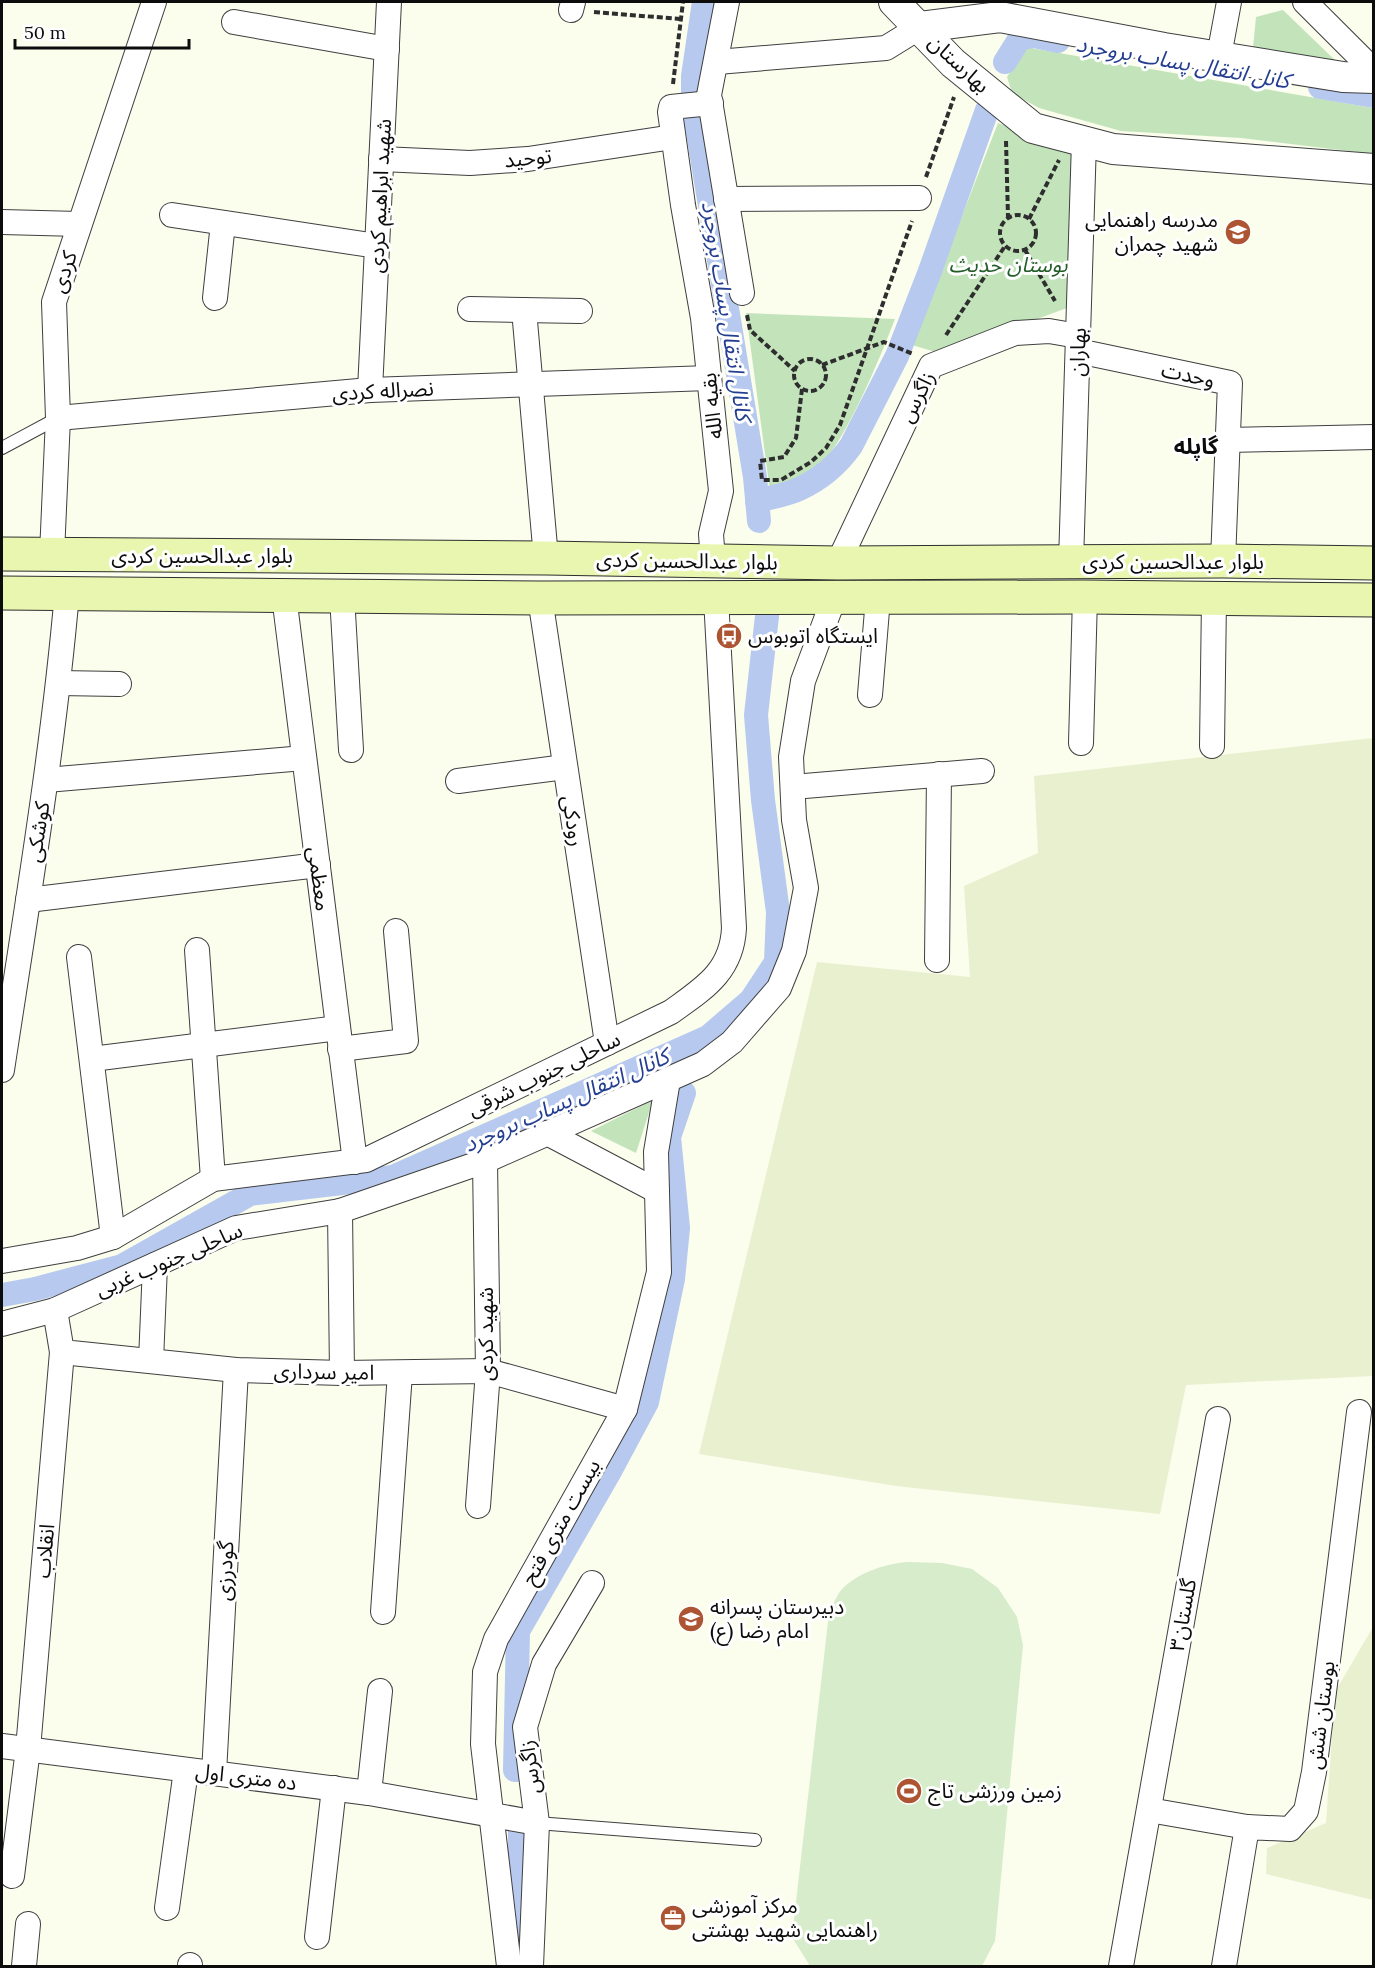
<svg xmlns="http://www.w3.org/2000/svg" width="1375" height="1968" font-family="Lora,'Noto Sans Arabic',serif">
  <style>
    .farmland { fill: #e9f0d0 }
    .green { fill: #c3e4bb }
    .pitch { fill: #d6eccb }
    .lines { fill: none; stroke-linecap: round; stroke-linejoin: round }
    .canal { stroke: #b7c9ef; stroke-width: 24 }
    .service-casing { stroke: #3f3f3f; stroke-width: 14 }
    .minor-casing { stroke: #3f3f3f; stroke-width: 26 }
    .tertiary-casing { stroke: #3f3f3f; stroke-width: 32 }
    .secondary-casing { stroke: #2e2e2e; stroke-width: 35 }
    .path { stroke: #2e2e2e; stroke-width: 4; stroke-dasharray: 6 3; stroke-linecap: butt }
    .service { stroke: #fff; stroke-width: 12 }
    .minor { stroke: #fff; stroke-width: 24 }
    .tertiary { stroke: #fff; stroke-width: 30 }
    .secondary { stroke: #e8f6af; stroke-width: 33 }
    .labels { text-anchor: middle; stroke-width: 6; stroke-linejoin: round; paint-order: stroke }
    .street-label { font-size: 21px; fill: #0c0c0c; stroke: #fff }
    .poi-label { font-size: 21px; fill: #0c0c0c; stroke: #fff; text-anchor: start }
    .park-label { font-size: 21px; font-style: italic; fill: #245d2a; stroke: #fff }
    .water-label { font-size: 22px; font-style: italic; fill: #233e90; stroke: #fff }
    .neighbourhood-label { font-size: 22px; font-weight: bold; fill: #0c0c0c; stroke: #fff }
  </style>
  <rect width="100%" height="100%" fill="#fbfded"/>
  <g class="farmland">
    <path d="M1373,738V1376L1186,1385L1160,1514L896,1486L699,1454L817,962L970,977L964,886L1038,853L1034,776Z"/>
    <path d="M1373,1627V1900L1266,1874L1267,1848L1326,1823L1335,1692Z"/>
  </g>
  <g class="green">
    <path d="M1283,10L1339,64L1253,48L1256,17Z"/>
    <path d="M1025,47L1373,108V154L1241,138L1121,131L1039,108L1012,93L1007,77Z"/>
    <path d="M998,123L1072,151L1067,308L942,354L912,345Z"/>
    <path d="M746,313L895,319C881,355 841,456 809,476C798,482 783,486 770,491Z"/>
    <path d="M653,1100L636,1153L591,1131Z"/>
  </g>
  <path class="pitch" d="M909,1562L942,1563L972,1569L998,1588L1017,1617L1023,1645L995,1941L982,1966H810L792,1937L829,1613C833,1605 837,1594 843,1588C860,1572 887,1563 909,1562Z"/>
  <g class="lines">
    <g class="canal">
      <path d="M1005,62L1020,38L1034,36L1058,41"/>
      <path d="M1320,87L1374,96"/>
      <path d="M693,93V76L704,2"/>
      <path d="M696,121L755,477L759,521"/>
      <path d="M757,501C771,497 787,495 799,489C819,480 838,464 851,446L897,356L930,271L987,110"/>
      <path d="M2,1295L35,1289L122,1266L250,1194L393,1177L708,1037L751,1000L776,962L778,912L763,800L756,715L767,616"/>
      <path d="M515,1770L518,1631L609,1473L647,1402L673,1279L678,1228L669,1137L684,1093"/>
      <path d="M520,1966V1831"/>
    </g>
    <defs>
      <g id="service">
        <path d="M2,448L58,418"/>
        <path d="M537,1823L755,1840"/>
      </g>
      <g id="minor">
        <path d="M727,2L709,95L742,293"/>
        <path d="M1305,2L1374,71"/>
        <path d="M571,10L573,2"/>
        <path d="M234,22L387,49"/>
        <path d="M1219,56L1229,2"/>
        <path d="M717,62L886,48L920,27"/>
        <path d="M711,103L671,107L670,112L683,205L703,318L721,491L711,534L713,561"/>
        <path d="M381,159L470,163L528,159L673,137"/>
        <path d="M726,199L919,198"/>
        <path d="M172,215L377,246"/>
        <path d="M2,222L79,224"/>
        <path d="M215,298L223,223"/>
        <path d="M470,309L580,311"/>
        <path d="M524,310L546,558"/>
        <path d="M1078,351L1230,383L1223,561"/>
        <path d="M370,390L389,2"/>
        <path d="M58,418L370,390L709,378"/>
        <path d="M1228,440L1374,437"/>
        <path d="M52,554L58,418L54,302L154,2"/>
        <path d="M1071,562L1084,141"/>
        <path d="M838,563L931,366L1015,333L1049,331L1078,336"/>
        <path d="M284,596L355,1162"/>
        <path d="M342,596L351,750"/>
        <path d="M540,598L607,1043"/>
        <path d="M59,683L119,684"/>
        <path d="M870,695L878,598"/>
        <path d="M1081,743L1085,597"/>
        <path d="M1212,746L1214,599"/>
        <path d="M46,780L304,758"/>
        <path d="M458,781L565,767"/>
        <path d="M793,787L982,771"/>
        <path d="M28,900L318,865"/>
        <path d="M197,950L213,1179"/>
        <path d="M79,957L113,1237"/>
        <path d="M937,960L939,774"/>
        <path d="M340,1049L406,1041L396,931"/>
        <path d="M92,1059L338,1028"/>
        <path d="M2,1070C26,911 53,753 67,593"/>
        <path d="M547,1133L657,1191"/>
        <path d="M340,1211L342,1373"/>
        <path d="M2,1261L77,1248L113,1237L213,1179L366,1160L671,1012C703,989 732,972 734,928L716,598"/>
        <path d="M55,1310L62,1352L236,1370L342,1373L488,1371L625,1409"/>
        <path d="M2,1324L55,1310L236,1228L340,1211L485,1161L703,1064L732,1042L779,988L794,951L806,888L794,820L791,757L803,681L834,598"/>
        <path d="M151,1361L155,1265"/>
        <path d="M478,1506L488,1371L485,1161"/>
        <path d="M383,1612L400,1373"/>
        <path d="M2,1746L369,1793L537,1823"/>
        <path d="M214,1773L236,1370"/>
        <path d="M369,1793L380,1691"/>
        <path d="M1149,1810L1247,1827"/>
        <path d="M12,1876L28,1749L62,1352"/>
        <path d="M167,1908L186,1770"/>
        <path d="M317,1937L334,1788"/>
        <path d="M24,1966L28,1924"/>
        <path d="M190,1966V1965"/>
        <path d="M509,1966L483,1744L485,1672L496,1639L625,1409L659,1272L656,1152L668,1080"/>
        <path d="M531,1966L537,1823L525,1727L544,1664L592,1583"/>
        <path d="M1121,1966L1218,1419"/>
        <path d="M1224,1966L1247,1827L1290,1829L1306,1811L1314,1772L1359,1412"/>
      </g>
      <g id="tertiary">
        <path d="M894,2L953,63L1033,128L1113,149L1374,169"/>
        <path d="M920,27L1000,17L1164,48L1343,77L1374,78"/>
      </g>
      <g id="secondary">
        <path d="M2,554L546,558L838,563L1223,561L1374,563"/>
        <path d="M2,593L540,598L1085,597L1374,600"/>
      </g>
    </defs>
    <use href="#service" class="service-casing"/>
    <use href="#minor" class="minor-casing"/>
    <use href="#tertiary" class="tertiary-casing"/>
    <use href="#secondary" class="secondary-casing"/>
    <g class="path">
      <path d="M594,12L680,19"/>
      <path d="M673,84L683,2"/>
      <path d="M1006,141L1008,217"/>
      <path d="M926,177L954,97"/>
      <circle cx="1018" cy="233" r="18"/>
      <path d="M1029,219L1059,160"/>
      <path d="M1025,250L1055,301"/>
      <path d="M747,315L750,330L795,371"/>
      <path d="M946,335L1005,246"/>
      <circle cx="810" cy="375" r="16"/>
      <path d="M822,365L884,342L913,354"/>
      <path d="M802,389L796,438L784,457L760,461L762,480H781L811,462L826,448L840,425L912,221"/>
    </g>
    <use href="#service" class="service"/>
    <use href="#minor" class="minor"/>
    <use href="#tertiary" class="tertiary"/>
    <use href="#secondary" class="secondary"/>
  </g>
  <defs>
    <symbol id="school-disc" viewBox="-11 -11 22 22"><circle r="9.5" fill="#ad5433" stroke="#fff"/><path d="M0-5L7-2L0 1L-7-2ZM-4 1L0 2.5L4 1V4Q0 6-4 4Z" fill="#fff"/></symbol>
    <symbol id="bus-disc" viewBox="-11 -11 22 22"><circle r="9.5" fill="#ad5433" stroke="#fff"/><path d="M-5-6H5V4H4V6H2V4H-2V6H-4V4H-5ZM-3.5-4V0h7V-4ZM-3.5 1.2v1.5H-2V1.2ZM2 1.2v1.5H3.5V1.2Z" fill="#fff"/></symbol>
    <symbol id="stadium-disc" viewBox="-11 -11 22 22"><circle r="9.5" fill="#ad5433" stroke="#fff"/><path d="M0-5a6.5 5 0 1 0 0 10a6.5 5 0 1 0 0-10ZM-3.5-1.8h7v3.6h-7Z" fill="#fff"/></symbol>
    <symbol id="office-disc" viewBox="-11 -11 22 22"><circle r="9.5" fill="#ad5433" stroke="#fff"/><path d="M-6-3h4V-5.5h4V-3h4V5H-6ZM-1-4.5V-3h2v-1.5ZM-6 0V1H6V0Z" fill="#fff"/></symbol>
  </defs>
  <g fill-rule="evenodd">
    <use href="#school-disc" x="1223" y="217" width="30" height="30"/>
    <use href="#bus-disc" x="714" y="621" width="30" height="30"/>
    <use href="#school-disc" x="676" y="1604" width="30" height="30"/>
    <use href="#stadium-disc" x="894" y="1776" width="30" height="30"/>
    <use href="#office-disc" x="658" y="1903" width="30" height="30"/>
  </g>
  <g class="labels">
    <g class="street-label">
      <text transform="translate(959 64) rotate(43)" y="7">بهارستان</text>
      <text transform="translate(528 158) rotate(-6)" y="7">توحید</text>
      <text transform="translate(380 196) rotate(-87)" y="7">شهید ابراهیم کردی</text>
      <text transform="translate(64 272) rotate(-72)" y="7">کردی</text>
      <text transform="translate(1078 352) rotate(-88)" y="7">بهاران</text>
      <text transform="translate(1188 375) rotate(12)" y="7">وحدت</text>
      <text transform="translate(383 391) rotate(-3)" y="7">نصراله کردی</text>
      <text transform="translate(917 397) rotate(-63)" y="7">زاگرس</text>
      <text transform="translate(712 406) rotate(-96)" y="7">بقیه الله</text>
      <text x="202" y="563">بلوار عبدالحسین کردی</text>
      <text transform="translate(687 561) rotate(1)" y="7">بلوار عبدالحسین کردی</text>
      <text x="1173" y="569">بلوار عبدالحسین کردی</text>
      <text transform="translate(573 821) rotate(81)" y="7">رودکی</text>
      <text transform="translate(38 832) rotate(-81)" y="7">کوشکی</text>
      <text transform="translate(319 879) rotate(83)" y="7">معظمی</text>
      <text transform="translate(544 1074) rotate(-26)" y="7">ساحلی جنوب شرقی</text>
      <text transform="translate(169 1260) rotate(-23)" y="7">ساحلی جنوب غربی</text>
      <text transform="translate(486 1334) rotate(-90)" y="7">شهید کردی</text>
      <text transform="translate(324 1372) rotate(1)" y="7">امیر سرداری</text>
      <text transform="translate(561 1522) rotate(-61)" y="7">بیست متری فتح</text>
      <text transform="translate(45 1551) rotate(-85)" y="7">انقلاب</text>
      <text transform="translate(225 1571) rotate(-87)" y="7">گودرزی</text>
      <text transform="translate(1183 1615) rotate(-80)" y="7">گلستان۳</text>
      <text transform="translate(1321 1715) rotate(-83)" y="7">بوستان شش</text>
      <text transform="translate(530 1767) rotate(-97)" y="7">زاگرس</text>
      <text transform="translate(246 1777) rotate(7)" y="7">ده متری اول</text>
    </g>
    <g class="poi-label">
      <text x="1218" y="227" text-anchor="end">مدرسه راهنمایی<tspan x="1218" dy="24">شهید چمران</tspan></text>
      <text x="748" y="643">ایستگاه اتوبوس</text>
      <text x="710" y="1614">دبیرستان پسرانه<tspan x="710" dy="24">امام رضا (ع)</tspan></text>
      <text x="928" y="1798">زمین ورزشی تاج</text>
      <text x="692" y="1913">مرکز آموزشی<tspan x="692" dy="24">راهنمایی شهید بهشتی</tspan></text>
    </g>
    <g class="park-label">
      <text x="1008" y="272">بوستان حدیث</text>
    </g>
    <g class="water-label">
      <text transform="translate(1183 62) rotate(10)" y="8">کانل انتقال پساب بروجرد</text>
      <text transform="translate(727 311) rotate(81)" y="8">کانال انتقال پساب بروجرد</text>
      <text transform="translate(566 1100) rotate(-24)" y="8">کانال انتقال پساب بروجرد</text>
    </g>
    <g class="neighbourhood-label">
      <text x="1196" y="454">گاپله</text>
    </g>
  </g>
  <rect width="1375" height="1968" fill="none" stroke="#0c0c0c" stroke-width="6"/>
  <path d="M15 39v9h174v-9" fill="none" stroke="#0c0c0c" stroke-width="3"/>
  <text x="24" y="39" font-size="18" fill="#0c0c0c" stroke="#ffffff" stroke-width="4.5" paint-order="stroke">50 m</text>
</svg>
